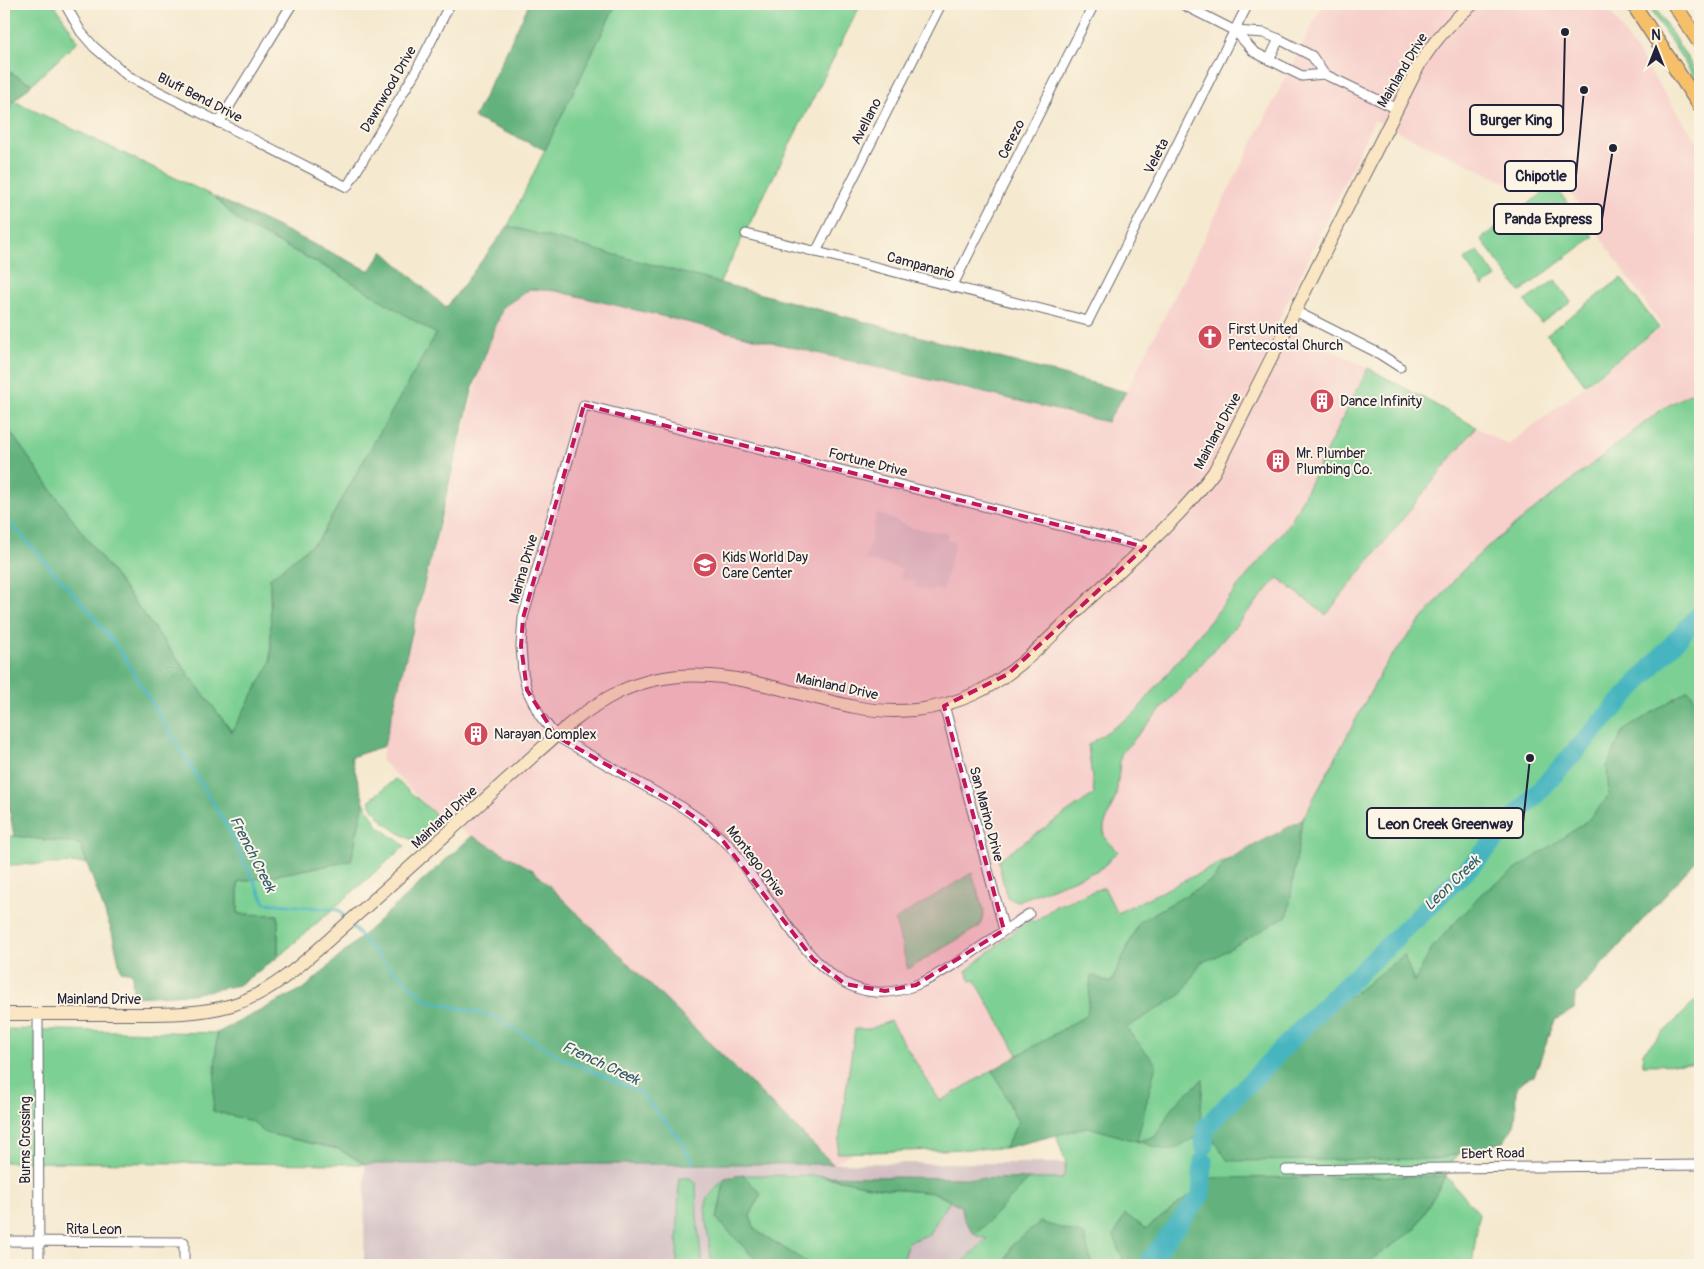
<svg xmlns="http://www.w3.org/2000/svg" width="1704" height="1269" font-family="Pangolin,sans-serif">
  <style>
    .built { fill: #f7d0cc; fill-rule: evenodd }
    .industrial { fill: #d2bec3 }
    .green { fill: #7bd093; stroke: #4e7967 }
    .forest { fill: #64b27d; stroke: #436a5c }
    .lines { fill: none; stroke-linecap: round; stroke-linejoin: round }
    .stream { stroke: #46b5c0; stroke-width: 3 }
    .river { stroke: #46b5c0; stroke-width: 19 }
    .minor-casing { stroke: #6c686f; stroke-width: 11 }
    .secondary-casing { stroke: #6c686f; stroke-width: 14 }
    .primary-casing { stroke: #6c686f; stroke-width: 16 }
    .minor { stroke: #fff; stroke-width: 9 }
    .secondary { stroke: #fbe6c4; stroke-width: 12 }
    .primary { stroke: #f6c06b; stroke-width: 14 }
    .marked { fill: #c2185b; fill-opacity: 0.2; stroke: #c2185b; stroke-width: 4; stroke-dasharray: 10 6; stroke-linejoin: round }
    .labels { text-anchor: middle; stroke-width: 4; stroke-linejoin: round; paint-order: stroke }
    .street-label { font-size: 14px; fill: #22223b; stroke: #fcf5e5 }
    .poi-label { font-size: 14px; fill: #22223b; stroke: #fcf5e5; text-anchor: start }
    .water-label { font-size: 15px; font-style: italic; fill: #305d70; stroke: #fcf5e5 }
    .leader { fill: none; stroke: #22223b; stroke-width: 2 }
    .callout-dot { fill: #22223b; stroke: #fcf5e5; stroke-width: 2 }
    .callout { fill: #fcf5e5; stroke: #22223b; stroke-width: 2 }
    .callout-label { font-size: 15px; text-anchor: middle; font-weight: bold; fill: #22223b }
  </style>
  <rect width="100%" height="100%" fill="#fcf5e5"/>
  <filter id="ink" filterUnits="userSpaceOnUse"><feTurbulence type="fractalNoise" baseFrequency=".02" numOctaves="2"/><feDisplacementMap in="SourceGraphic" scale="10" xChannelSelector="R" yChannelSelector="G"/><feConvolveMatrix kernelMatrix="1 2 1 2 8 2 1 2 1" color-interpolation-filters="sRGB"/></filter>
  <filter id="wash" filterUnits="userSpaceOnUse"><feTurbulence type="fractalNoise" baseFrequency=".0096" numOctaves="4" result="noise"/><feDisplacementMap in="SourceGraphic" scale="20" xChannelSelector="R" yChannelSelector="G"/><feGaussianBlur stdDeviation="1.12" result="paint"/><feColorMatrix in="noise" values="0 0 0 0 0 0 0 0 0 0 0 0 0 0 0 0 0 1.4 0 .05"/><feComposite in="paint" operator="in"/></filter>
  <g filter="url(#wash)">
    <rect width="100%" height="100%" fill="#f5e9cf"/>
    <path class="built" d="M1323,4H1605L1700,146V388L1662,409L1302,873L1167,968L833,1164L533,870L438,817L381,760L506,267L1107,422L1126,392ZM1374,120L1514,186L1546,157L1662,327L1508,445L1370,369L1277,324Z"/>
    <g class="industrial">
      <path d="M877,513L913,528L949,533L947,540L955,542L943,591L933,588L932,592L914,587L915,582L900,578L902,569L865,560Z"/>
      <path d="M1066,1163L1049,1265H364L365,1164Z"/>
    </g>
    <g class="green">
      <path d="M4,4H54L78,41L32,84L4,69Z"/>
      <path d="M616,4H861L719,284L508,226Z"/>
      <path d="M1647,4H1653L1700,78V86Z"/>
      <path d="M14,101L213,196L242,224L337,273L437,333L319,539L270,578L271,662L232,732L78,527L4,423V121Z"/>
      <path d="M1554,185L1593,237L1520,292L1481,239Z"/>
      <path d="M1478,251L1496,277L1483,286L1464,260Z"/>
      <path d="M1621,278L1659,328L1585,384L1547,334Z"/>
      <path d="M1555,280L1571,302L1541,323L1525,301Z"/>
      <path d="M1368,368L1476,427L1326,615L1278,578L1121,754L1116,796L1104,826V837L1118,851L1101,869L1018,901L1007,898L998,860L1094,794L1088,745L1135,713L1290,523Z"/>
      <path d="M1700,388V848L1549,1014L1456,1156L1446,1176L1479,1213L1472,1265H1049L1012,1245L1004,1265H960L987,1239L975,1235L1029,1179H1063L1066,1163L1026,1051L1018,1055L975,980L971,981L966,971L1029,919L1034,922L1056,906L1104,887L1117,913L1227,860L1213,880L1139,922L1111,983L1087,1014L1293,880L1302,820L1386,663L1462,571L1487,547L1662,409Z"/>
      <path d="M395,779L443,821L419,843C398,834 379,822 369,801Z"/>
      <path d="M364,802L378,826L405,846L278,957V915L238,914V882L351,861Z"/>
      <path d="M14,836L80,844L87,863L4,865V837Z"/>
      <path d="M972,873L984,912L980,926L908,969L895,920Z"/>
      <path d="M1700,997V1064L1643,1065V1052Z"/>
      <path d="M890,1021L940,1101L993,1070L1018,1122L1005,1148L837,1153L855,1029H870Z"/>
      <path d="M4,1029L217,1033L213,1111L252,1121L265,1133L338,1149L365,1164L4,1162Z"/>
      <path d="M743,1175L821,1176L879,1188L935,1193L950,1201L928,1235L908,1242L901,1265H811L755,1230L750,1216L761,1193Z"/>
      <path d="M679,1178H689L696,1182L697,1217L702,1265H677Z"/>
      <path d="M725,1178L717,1219L761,1265H712L706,1220L707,1197Z"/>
    </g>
    <g class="forest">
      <path d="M529,4H616L545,150L474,118Z"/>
      <path d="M4,69L32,84L14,101L4,121Z"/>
      <path d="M213,196L370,271L383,251L446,308L508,226L1126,392L1107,422L556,291L530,289L503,307L473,387L384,746L351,757L364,802L351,861L238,882V914L278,915V957L239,985L192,994L133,997L132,973L121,971L112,932L80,844L14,836L4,779V423L78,527L232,732L271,662L270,578L319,539L436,334L337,273L242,224Z"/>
      <path d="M1688,690L1700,704V856L1575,995L1574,1009L1555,1020L1534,1076C1507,1083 1519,1100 1515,1121C1514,1128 1507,1136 1503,1142L1437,1159L1228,1161L1211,1136L1202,1134L1170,1151L1088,1127L1005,1148L1018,1122L993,1070L1087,1015L1091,975L1111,983L1139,922L1213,880L1227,860L1302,820L1288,915L1214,958L1201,962L1182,994L1126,1028L1156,1064L1137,1141L1155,1137L1174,1105L1203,1079L1200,1124L1209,1129L1335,1000L1352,995L1404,955L1414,982L1432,948L1482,893L1587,821L1609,796L1607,767L1623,731Z"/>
      <path d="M472,836L533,870L833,1164H365L338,1149L265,1133L252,1121L213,1111L217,1033L306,987Z"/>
      <path d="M743,1175L761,1193L750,1216L755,1230L811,1265H761L717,1219L725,1178Z"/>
      <path d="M821,1176L1029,1179L975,1235L964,1219L961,1206L935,1193L879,1188Z"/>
      <path d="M1446,1176L1415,1229L1364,1265H1125L1114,1236L1125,1214L1146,1229L1212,1178Z"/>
      <path d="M1040,1222L1084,1235L1092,1265H1004L1012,1245Z"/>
    </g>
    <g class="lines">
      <g class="stream">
        <path d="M4,516L89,611L119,649L224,821L265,903L339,910L346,919"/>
        <path d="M350,924L378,956L426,1000L495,1017L562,1058L640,1092L680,1139L693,1163"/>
      </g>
      <g class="river">
        <path d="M1204,1146L1205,1128L1319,1011L1473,864L1700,614"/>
        <path d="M1146,1265L1201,1195L1203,1161"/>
      </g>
    </g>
  </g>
  <g filter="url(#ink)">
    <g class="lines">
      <defs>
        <g id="minor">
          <path d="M65,4L81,32L94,47L128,76L347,187L416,71L450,4"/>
          <path d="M1182,4L1235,31L1254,52L1302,76L1324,74L1395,108"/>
          <path d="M1235,31L1264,33L1279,39L1312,56L1324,74"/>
          <path d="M1269,60L1279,39"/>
          <path d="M219,123L292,4"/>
          <path d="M746,234L1088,321L1248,4"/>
          <path d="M816,252L941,4"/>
          <path d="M952,287L1094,4"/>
          <path d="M1295,311L1378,353L1400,367"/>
          <path d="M944,705L1004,930"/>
          <path d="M1029,914C996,935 952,970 916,985C849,1012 812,960 778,912C762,891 747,869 731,847L701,820L682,807L556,736L540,716L527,690L523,673L521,646L523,618L584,405L1145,547"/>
          <path d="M38,1014L39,1265"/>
          <path d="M1286,1170L1700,1165"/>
          <path d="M4,1241L184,1242V1265"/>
        </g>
        <path id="secondary" d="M4,1014C44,1014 85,1014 125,1014C161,1014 197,1015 232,1005C276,991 308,958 342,928C399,878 455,826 512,775C545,746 578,712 619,692C698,654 776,691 855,707C895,715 937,711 974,694C1019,673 1054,633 1089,599C1133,558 1179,519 1214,472L1419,65C1434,41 1451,21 1473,4"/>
        <g id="primary">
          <path d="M1633,4L1700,106"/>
          <path d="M1674,4L1700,43"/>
        </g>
      </defs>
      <use href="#minor" class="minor-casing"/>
      <use href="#secondary" class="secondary-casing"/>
      <use href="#primary" class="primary-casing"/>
      <use href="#minor" class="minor"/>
      <use href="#secondary" class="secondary"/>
      <use href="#primary" class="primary"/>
    </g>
  </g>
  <path class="marked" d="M584,405L1145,547L1008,674L944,706L1004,930L916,985L885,991L845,984L813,959L717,833L676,804L556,736L527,690L521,646L523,618Z"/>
  <defs>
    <symbol id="church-disc" viewBox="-11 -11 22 22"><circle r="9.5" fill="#d1495b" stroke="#fcf5e5"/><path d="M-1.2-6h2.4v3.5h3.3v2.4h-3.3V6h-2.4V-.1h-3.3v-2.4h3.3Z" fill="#fff"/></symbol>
    <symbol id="building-disc" viewBox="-11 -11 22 22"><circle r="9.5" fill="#d1495b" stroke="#fcf5e5"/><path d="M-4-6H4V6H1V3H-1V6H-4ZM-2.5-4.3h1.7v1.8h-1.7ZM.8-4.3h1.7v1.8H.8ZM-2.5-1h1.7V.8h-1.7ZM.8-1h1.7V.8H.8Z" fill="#fff"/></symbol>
    <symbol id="school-disc" viewBox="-11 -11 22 22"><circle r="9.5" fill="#d1495b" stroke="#fcf5e5"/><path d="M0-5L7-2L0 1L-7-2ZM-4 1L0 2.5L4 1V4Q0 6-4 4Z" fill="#fff"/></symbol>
  </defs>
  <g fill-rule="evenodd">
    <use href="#church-disc" x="1196" y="323" width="28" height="28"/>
    <use href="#building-disc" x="1308" y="387" width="28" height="28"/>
    <use href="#building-disc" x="1264" y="447" width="28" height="28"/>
    <use href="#school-disc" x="691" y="551" width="28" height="28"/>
    <use href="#building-disc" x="462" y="720" width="28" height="28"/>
  </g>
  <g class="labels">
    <g class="street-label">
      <text transform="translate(1402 70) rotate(-59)" y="5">Mainland Drive</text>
      <text transform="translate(388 89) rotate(-60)" y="5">Dawnwood Drive</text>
      <text transform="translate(200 97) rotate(27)" y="5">Bluff Bend Drive</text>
      <text transform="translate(866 121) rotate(-63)" y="5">Avellano</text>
      <text transform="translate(1011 139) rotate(-63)" y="5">Cerezo</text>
      <text transform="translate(1156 156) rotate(-63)" y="5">Veleta</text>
      <text transform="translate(921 265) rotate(15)" y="5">Campanario</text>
      <text transform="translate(1217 431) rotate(-62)" y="5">Mainland Drive</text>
      <text transform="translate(868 462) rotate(14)" y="5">Fortune Drive</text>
      <text transform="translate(523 569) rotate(-74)" y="5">Marina Drive</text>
      <text transform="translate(837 686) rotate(12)" y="5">Mainland Drive</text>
      <text transform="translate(987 814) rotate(75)" y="5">San Marino Drive</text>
      <text transform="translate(444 817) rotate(-43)" y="5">Mainland Drive</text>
      <text transform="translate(756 861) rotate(52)" y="5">Montego Drive</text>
      <text x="99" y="1004">Mainland Drive</text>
      <text transform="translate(25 1140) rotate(-90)" y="5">Burns Crossing</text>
      <text transform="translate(1493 1153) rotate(-1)" y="5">Ebert Road</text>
      <text x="94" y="1234">Rita Leon</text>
    </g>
    <g class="poi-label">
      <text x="1228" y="334">First United<tspan x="1228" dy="16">Pentecostal Church</tspan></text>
      <text x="1340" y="406">Dance Infinity</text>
      <text x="1296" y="458">Mr. Plumber<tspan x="1296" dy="16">Plumbing Co.</tspan></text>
      <text x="722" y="562">Kids World Day<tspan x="722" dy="16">Care Center</tspan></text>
      <text x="494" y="739">Narayan Complex</text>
    </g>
    <g class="water-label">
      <text transform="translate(253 854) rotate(63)" y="5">French Creek</text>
      <text transform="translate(1452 883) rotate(-44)" y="5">Leon Creek</text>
      <text transform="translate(601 1063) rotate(25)" y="5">French Creek</text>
    </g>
  </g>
  <path class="leader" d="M1565 32L1563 120M1584 90L1576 176M1613 148L1602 219M1530 758L1523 823"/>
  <g class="callout-dot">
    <circle cx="1565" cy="32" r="5"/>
    <circle cx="1584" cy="90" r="5"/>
    <circle cx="1613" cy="148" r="5"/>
    <circle cx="1530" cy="758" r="5"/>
  </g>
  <g class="callout">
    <rect x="1470" y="105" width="93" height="30" rx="5"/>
    <rect x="1505" y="161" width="71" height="30" rx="5"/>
    <rect x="1494" y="204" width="108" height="30" rx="5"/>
    <rect x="1367" y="808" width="156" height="30" rx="5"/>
  </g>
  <g class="callout-label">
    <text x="1516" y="125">Burger King</text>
    <text x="1541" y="181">Chipotle</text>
    <text x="1548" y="224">Panda Express</text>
    <text x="1445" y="829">Leon Creek Greenway</text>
  </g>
  <rect width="1704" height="1269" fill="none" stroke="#fcf5e5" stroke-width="20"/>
  <g transform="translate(1656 48)" stroke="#fcf5e5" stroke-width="4" paint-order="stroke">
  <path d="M0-4L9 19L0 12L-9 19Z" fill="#22223b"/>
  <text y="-8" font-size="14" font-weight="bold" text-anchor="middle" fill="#22223b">N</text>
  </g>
</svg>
